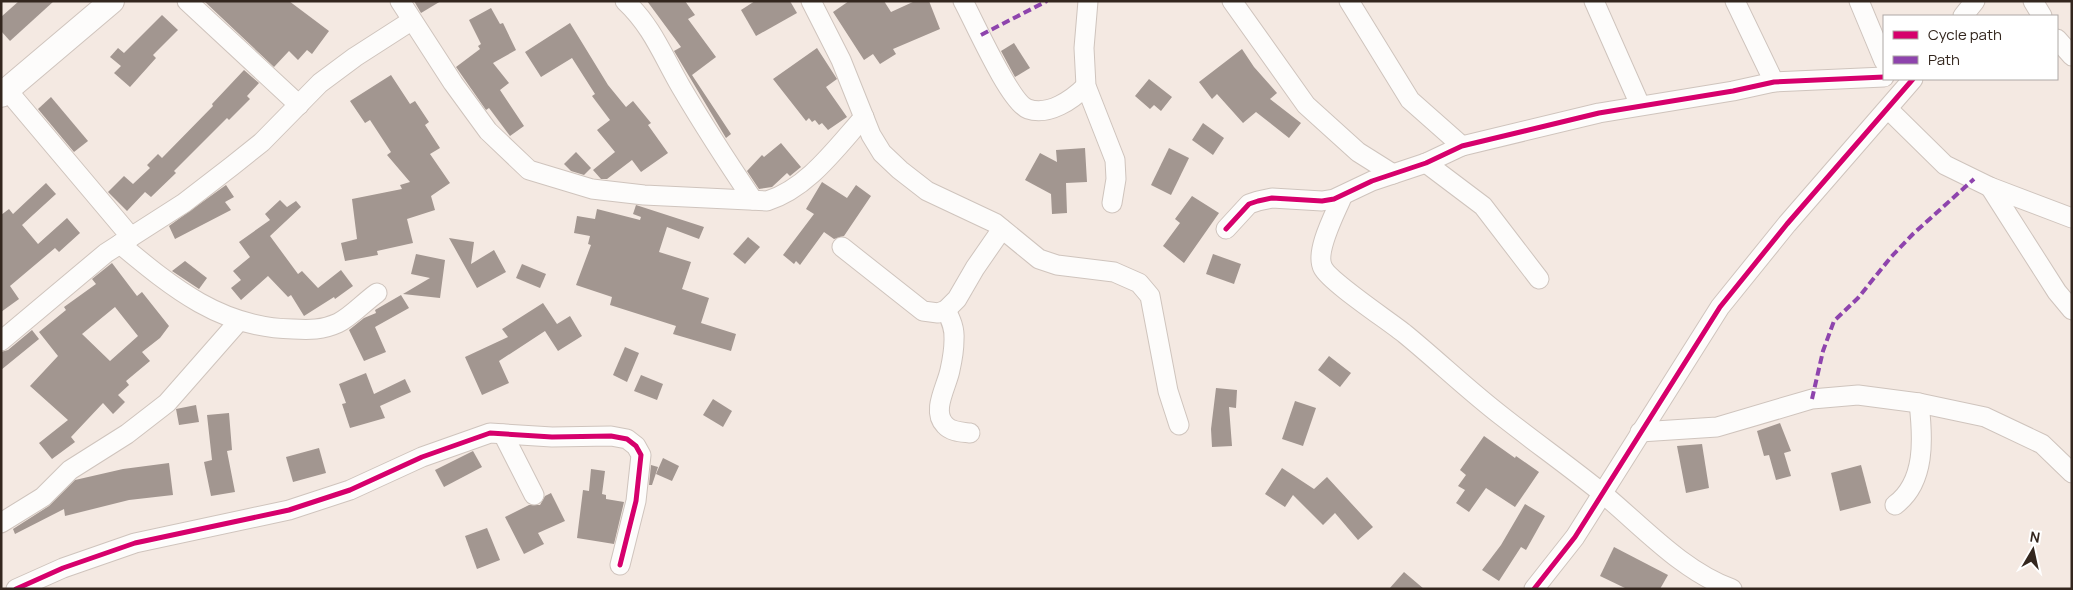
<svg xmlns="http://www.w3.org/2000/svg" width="2073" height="590" font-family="Manrope,sans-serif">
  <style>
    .building { fill: #a29690; fill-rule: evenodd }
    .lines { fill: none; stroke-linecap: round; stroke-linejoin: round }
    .minor-casing { stroke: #cfc4bd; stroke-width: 21 }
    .tertiary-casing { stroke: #cfc4bd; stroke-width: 26 }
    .minor { stroke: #fdfcfb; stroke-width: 19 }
    .tertiary { stroke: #fdfcfb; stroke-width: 24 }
    .quiet { stroke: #8e44ad; stroke-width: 4; stroke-dasharray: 8 4; stroke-linecap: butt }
    .cycleway-casing { stroke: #fff; stroke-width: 8 }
    .cycleway { stroke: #d6006c; stroke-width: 5 }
  </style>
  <rect width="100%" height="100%" fill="#f4e9e2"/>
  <g class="building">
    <path d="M19,1H54L10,41L1,31V17Z"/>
    <path d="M204,1H289L329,31L312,54L307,50L298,60L289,51L274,67Z"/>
    <path d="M414,1H441L421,13Z"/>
    <path d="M647,1H685L695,15L688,19L716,57L692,75L731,134L726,138L674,51L681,47Z"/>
    <path d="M755,1H790L797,13L756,36L741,10Z"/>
    <path d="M849,1H884L891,12L915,1H929L940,29L893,49L896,54L880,64L873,54L864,60L833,12Z"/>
    <path d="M491,8L500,24L503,23L516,50L493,63L509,83L500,90L524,126L510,136L489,108L486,110L456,67L480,49L478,46L481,44L469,20Z"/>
    <path d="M162,15L178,30L153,55L156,58L130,87L114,73L121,66L110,57L118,48L124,53Z"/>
    <path d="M570,23L608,85L626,107L633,101L651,123L648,125L668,153L641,172L632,160L607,179H601L593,170L615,152L597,130L610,120L592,96L595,94L572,58L541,77L525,52Z"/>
    <path d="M1014,43L1030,68L1015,77L1001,51Z"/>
    <path d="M817,48L837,79L826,87L847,117L828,130L822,123L819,125L815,120L812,122L809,118L806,121L773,79Z"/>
    <path d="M1242,49L1254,67L1277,93L1270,99L1301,123L1289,138L1256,112L1243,123L1217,94L1212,99L1199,82Z"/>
    <path d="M244,70L259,83L247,96L250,99L229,120L227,118L174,171L176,173L151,197L145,192L127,211L108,192L124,176L133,184L150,168L147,165L158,154L162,158L213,106L212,104Z"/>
    <path d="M391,75L410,104L415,101L429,122L425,125L440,148L430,154L450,183L431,196L435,210L407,219L413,243L377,251L378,255L345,261L341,243L357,239L352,199L402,189L400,185L410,182L387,155L391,152L370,120L365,123L350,101Z"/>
    <path d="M1149,79L1172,97L1161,111L1154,105L1150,109L1135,96Z"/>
    <path d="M51,97L88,141L74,152L38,109Z"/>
    <path d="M1203,123L1224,138L1213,155L1192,140Z"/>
    <path d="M781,143L801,167L790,176L787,173L772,187L759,189L747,171L762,155L764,157Z"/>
    <path d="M1085,148L1087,182L1066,183L1067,213L1052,214L1051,194L1025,180L1040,153L1057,162L1056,150Z"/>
    <path d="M1169,148L1189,158L1171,195L1151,185Z"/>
    <path d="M576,152L591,168L584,175L571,171L564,164Z"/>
    <path d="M822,182L847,198L856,185L871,196L844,236L834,239L824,232L800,265L796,261L794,264L783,255L814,214L806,209Z"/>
    <path d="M46,183L56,194L22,225L38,244L67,218L80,233L59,252L55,248L10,286L19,299L1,312V215L9,209L13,214Z"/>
    <path d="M226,185L234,197L225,202L231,210L175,239L169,226Z"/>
    <path d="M1192,196L1219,213L1184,263L1163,246L1180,223L1175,219Z"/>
    <path d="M280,200L287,207L296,201L301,207L270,236L298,274L302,271L318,288L341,270L353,286L335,299L334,297L304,316L291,295L288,297L268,276L241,300L231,288L241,280L233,271L250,257L239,242L270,220L265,214Z"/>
    <path d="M636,205L704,227L699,239L667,227L659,252L691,262L682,289L709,298L701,323L736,334L731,351L673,334L676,326L610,305L612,297L576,285L591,245L588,244L590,236L574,233L577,216L595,219L597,209L640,220L641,217L633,214Z"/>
    <path d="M748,237L760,247L745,264L733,254Z"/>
    <path d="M449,238L474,242L471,264L494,250L506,272L477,288Z"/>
    <path d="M416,254L445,260L440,298L403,294L430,278L411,274Z"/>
    <path d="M1213,254L1241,264L1234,284L1206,274Z"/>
    <path d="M185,261L207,278L199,289L172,271Z"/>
    <path d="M112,263L137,296L142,292L169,326L160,338L142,352L150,361L126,381L129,385L118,395L125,402L113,414L103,403L71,437L75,442L52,459L39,443L68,420L30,386L58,356L39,332L66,310L64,307L96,284L92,279ZM115,307L138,336L110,361L82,334Z"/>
    <path d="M522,264L546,274L540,288L516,278Z"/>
    <path d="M401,295L409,308L375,327L386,352L364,361L349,330L364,318L376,313L375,310Z"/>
    <path d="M543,303L557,324L570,316L582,336L558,351L545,331L499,361L509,383L482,395L465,357L508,337L502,329Z"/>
    <path d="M32,330L39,339L1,370V352L8,350Z"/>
    <path d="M625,347L639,353L627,382L613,375Z"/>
    <path d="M1329,356L1351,373L1340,387L1318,370Z"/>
    <path d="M366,373L374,394L405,379L411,392L380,406L385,418L350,428L342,404L346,403L339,384Z"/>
    <path d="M641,375L663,384L657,400L634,391Z"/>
    <path d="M1216,388L1237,390L1236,408L1229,407L1232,446L1212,447L1211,429Z"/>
    <path d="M713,399L732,411L723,427L703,415Z"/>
    <path d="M1295,401L1316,408L1303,446L1282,439Z"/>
    <path d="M196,405L199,422L179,425L176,409Z"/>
    <path d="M229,413L232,450L227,451L235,492L211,496L204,462L212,460L207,415Z"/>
    <path d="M1780,423L1791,451L1784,453L1791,476L1776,480L1769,455L1764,456L1757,431Z"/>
    <path d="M1484,436L1515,458L1516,456L1539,472L1515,507L1486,488L1469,512L1456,503L1465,490L1458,486L1466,475L1460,470Z"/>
    <path d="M1702,444L1709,488L1686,493L1677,446Z"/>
    <path d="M319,448L326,473L293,482L286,457Z"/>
    <path d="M473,451L482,467L444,487L435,470Z"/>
    <path d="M663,458L679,466L672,481L656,474Z"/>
    <path d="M169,463L173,495L129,500L65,516L64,509L15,534L13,529L49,506L75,480L123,469Z"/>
    <path d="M651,465L658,467L652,485H649Z"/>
    <path d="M1861,465L1871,503L1840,511L1831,473Z"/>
    <path d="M1282,468L1314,489L1327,477L1373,527L1358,540L1335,513L1323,525L1293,495L1285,507L1265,494Z"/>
    <path d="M591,469L605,471L602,494L606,495V499L624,502L614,544L577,538L583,490L589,491Z"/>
    <path d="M551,493L565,521L538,533L544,544L524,554L505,517L529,505H540L545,496Z"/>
    <path d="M1525,504L1545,516L1526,550L1521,547L1499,581L1482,570L1501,545Z"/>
    <path d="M487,528L500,560L477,569L465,536Z"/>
    <path d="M1614,547L1668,575L1660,589H1627L1600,576Z"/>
    <path d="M1404,572L1424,589H1389Z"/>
  </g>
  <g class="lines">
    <defs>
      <g id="minor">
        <path d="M187,1L299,105"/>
        <path d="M400,1L453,83L488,131L529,170L592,189L644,195L767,201C808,188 836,148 864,117"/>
        <path d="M625,1C652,26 663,56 681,87C704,126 728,163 753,200"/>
        <path d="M811,1L841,60L871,135L882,153L900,170L927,191L995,223L1039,259L1057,265L1114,272L1139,283L1150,296L1168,391L1179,425"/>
        <path d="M963,1C974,21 1010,103 1028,109C1049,116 1072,100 1086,86"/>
        <path d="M1088,1L1084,48L1086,86L1115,160L1116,179L1112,203"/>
        <path d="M1232,1L1306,105L1358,152L1393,174"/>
        <path d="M1349,1L1410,100L1462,146"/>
        <path d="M1594,1L1640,105"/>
        <path d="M1735,1L1774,82"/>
        <path d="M1859,1L1884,61"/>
        <path d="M2033,1L2042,16"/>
        <path d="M1963,16L1975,1"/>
        <path d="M2057,39L2072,56"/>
        <path d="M7,90L131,237"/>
        <path d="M1888,109L1945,165L1990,187L2072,218"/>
        <path d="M1426,163L1483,206L1539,279"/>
        <path d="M1990,187L2057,292L2072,310"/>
        <path d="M1342,197C1336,212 1314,252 1323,268C1330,282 1389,321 1405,334C1438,361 1469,391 1503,417C1536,443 1570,467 1602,493C1642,526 1682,571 1732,589"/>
        <path d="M1226,229L1249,204L1258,201L1272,198L1322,201L1334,199L1372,181L1426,163L1462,146L1599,113L1733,91L1774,82L1884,77"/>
        <path d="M120,244C173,288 221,328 293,329C309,330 323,330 338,323C351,317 364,302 377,293"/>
        <path d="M842,247L923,311L938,313L946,310L957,299L975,268L1002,229"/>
        <path d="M946,310C951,320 955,329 954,340C954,350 952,361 950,370C947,386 931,411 945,425C951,432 962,432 970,433"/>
        <path d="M1,341L106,253L184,203L232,166L262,142L320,83L355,57L411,21"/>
        <path d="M1640,432L1717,427L1812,399L1858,395L1919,403L1985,417L2042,444L2072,473"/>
        <path d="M503,434L534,495"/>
        <path d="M1895,505C1926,482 1923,438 1919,403"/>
        <path d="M1,523L43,497L70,470L127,434L167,403L239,321"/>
        <path d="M16,589L63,568L135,543L289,510L350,490L422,457L490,433L552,437L611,436L627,439L636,446L641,455L636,501L620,565"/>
        <path d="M1534,589L1575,537L1720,307L1787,224L1913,79"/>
      </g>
      <path id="tertiary" d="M1,95L112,1"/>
    </defs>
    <use href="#minor" class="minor-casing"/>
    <use href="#tertiary" class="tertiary-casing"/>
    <use href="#minor" class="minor"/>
    <use href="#tertiary" class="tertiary"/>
    <g class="quiet">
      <path d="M981,35L1047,1"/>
      <path d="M1812,399L1823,351L1834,321L1858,298L1891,257L1913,234L1974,179"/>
    </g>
    <defs>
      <g id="cycleway">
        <path d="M1226,229L1249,204L1258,201L1272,198L1322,201L1334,199L1372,181L1426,163L1462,146L1599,113L1733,91L1774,82L1884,77"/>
        <path d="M16,589L63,568L135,543L289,510L350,490L422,457L490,433L552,437L611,436L627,439L636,446L641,455L636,501L620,565"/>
        <path d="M1534,589L1575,537L1720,307L1787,224L1913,79"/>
      </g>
    </defs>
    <use href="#cycleway" class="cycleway-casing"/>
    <use href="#cycleway" class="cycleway"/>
  </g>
  <rect width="2073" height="590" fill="none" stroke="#33261e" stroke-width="5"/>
  <rect x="1883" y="15" width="175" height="65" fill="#ffffff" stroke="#ada8a5"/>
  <rect x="1893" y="31" width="25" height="8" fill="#d6006c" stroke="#ada8a5"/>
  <text x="1928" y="40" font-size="15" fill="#33261e">Cycle path</text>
  <rect x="1893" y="56" width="25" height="8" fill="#8e44ad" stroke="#ada8a5"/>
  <text x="1928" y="65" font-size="15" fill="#33261e">Path</text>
  <g transform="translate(2033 550) rotate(9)" stroke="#ffffff" stroke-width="4" paint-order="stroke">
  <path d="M0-4L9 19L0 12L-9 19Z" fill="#33261e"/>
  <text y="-8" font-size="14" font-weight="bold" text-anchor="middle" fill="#33261e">N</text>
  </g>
</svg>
